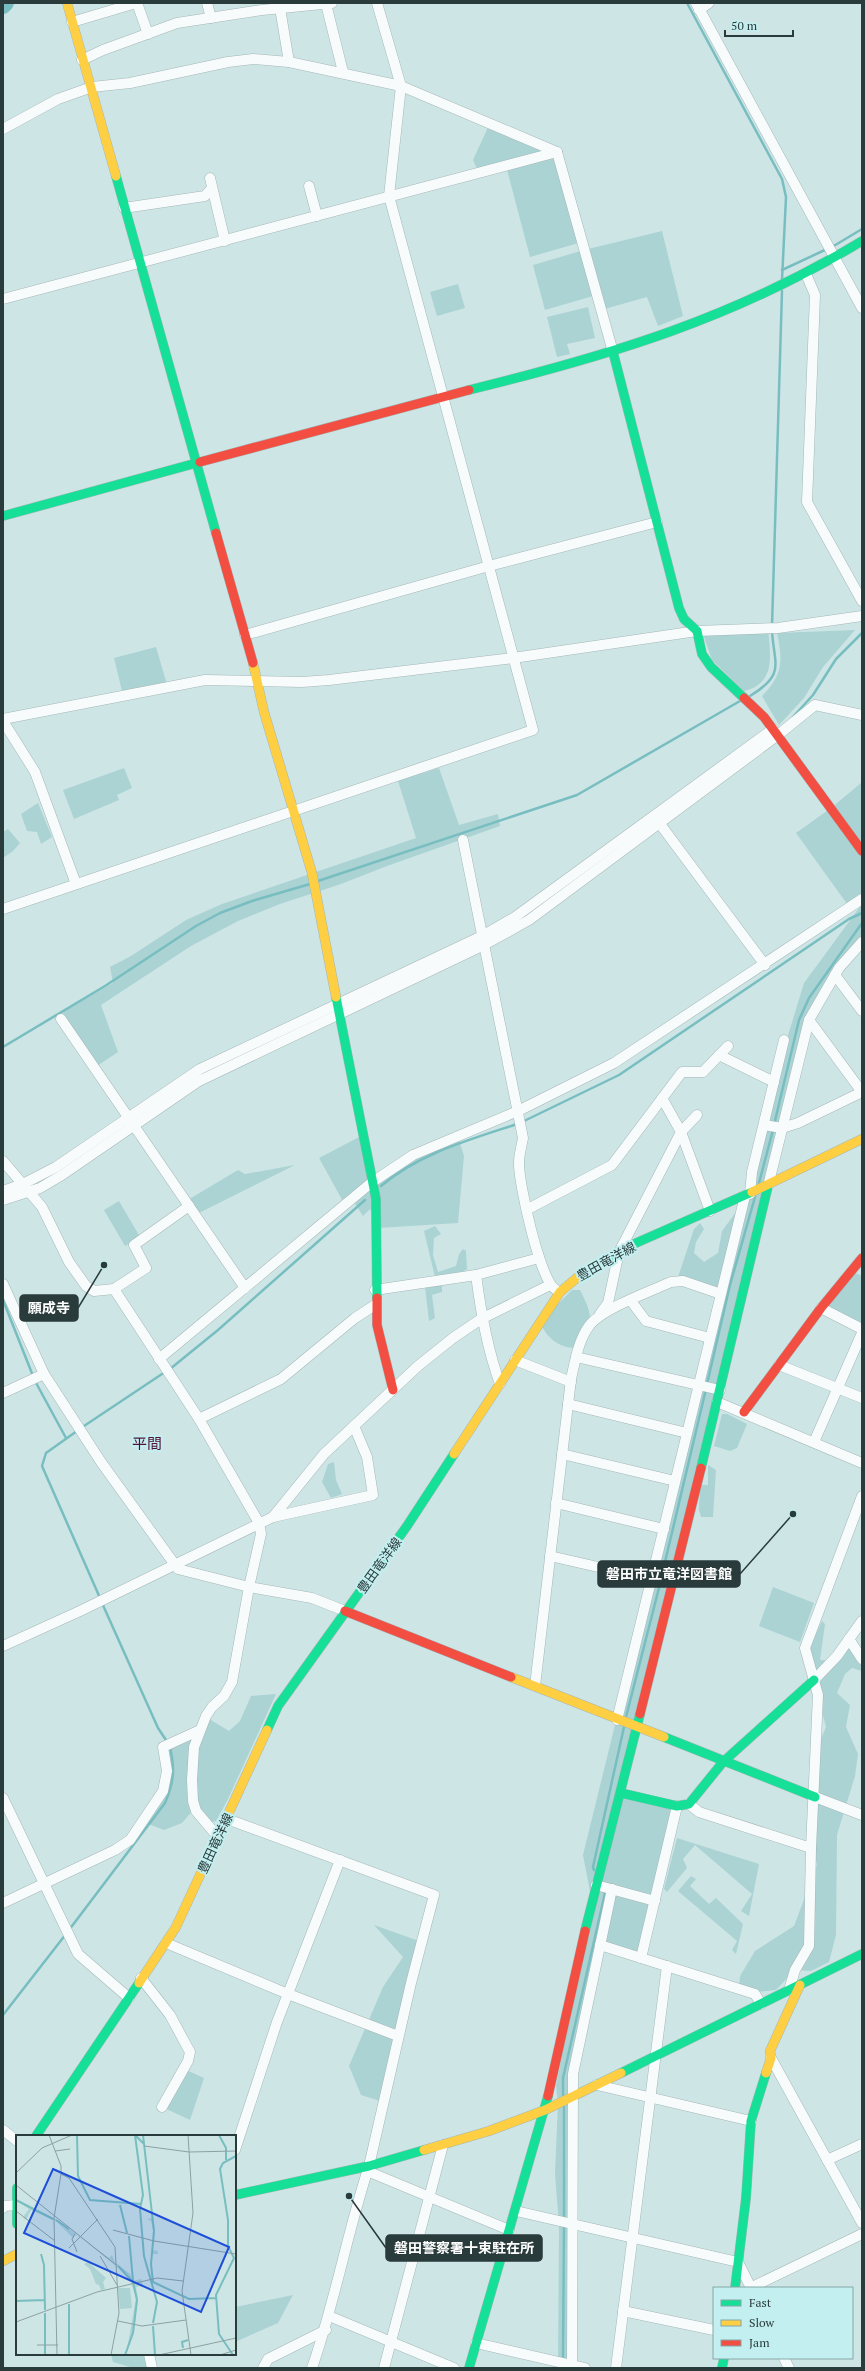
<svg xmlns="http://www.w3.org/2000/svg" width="865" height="2371" font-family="'PT Serif','Noto Sans JP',serif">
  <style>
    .green { fill: #abd3d4 }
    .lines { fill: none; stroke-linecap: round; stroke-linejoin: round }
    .stream { stroke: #78bec0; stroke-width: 2.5 }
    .river { stroke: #78bec0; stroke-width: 16 }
    .street-casing { stroke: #a4b7b7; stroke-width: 11 }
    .fast-casing { stroke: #a4b7b7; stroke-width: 10 }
    .slow-casing { stroke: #a4b7b7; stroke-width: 10 }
    .jam-casing { stroke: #a4b7b7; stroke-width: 10 }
    .street { stroke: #f8fbfb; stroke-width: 10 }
    .fast { stroke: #16e098; stroke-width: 9 }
    .slow { stroke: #ffcf43; stroke-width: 9 }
    .jam { stroke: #f24e42; stroke-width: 9 }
    .labels { text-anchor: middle; stroke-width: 4; stroke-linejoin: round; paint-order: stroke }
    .street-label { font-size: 13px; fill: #2a3b3c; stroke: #c3eff0 }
    .quarter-label { font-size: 15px; fill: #511338; stroke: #c3eff0 }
    .inset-river { fill: none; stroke: #78bec0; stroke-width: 2 }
    .inset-road { fill: none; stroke: #8ca1a2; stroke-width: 1 }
    .view { fill: #1d4ed8; fill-opacity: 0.15; stroke: #1d4ed8; stroke-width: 2 }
    .inset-edge { fill: none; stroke: #2a3b3c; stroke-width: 2 }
    .leader { fill: none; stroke: #2a3b3c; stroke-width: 1.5 }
    .callout-dot { fill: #2a3b3c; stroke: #c3eff0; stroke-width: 1.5 }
    .callout { fill: #2a3b3c; stroke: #2a3b3c; stroke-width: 1.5 }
    .callout-label { font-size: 14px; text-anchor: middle; font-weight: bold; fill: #fff }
  </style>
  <rect width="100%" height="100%" fill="#cee5e6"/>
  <g class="green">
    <path d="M490,123L553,150L479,173L473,160Z"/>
    <path d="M557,152L582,242L530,257L506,166Z"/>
    <path d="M662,231L683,316L658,326L647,297L601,310L593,296L545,310L533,265L584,250Z"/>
    <path d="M458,284L465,308L437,316L430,292Z"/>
    <path d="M588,307L595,338L567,344L570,354L557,357L547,317Z"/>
    <path d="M768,628C770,654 777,683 744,691L712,660L703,634Z"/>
    <path d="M855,630L823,667L804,698L779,725L762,696C783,675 783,661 777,633Z"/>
    <path d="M156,647L168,688L123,695L114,658Z"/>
    <path d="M124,768L132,788L117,795L119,800L74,819L63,790Z"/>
    <path d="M439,768L459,825L498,814L500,826L387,866L341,884L280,904L238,921L191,946L101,1005L118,1052L97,1066L61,1019L64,1011L113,983L110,967L131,956L186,920L222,904L416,838L398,781Z"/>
    <path d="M861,783L862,898L850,908L796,833L831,808Z"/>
    <path d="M38,803L52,837L41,844L37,832L27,831L21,814Z"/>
    <path d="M8,829L20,843L13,851L3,858V832Z"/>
    <path d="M862,904V943L853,952L808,1025L621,1793L677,1806L639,1954L603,1943L573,2074L572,2368H558L559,2225L555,2174L558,2103L556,2086L592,1902L583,1855L724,1281L716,1288L678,1277L694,1229L700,1223L704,1229L696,1242L694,1253L704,1262L718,1253L722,1231L736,1212L734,1239L775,1078L804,983Z"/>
    <path d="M363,1135L371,1183L413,1155L458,1137L464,1156L458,1223L378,1228L370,1209L363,1216L352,1199L345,1205L319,1158Z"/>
    <path d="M295,1165L195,1215L186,1201L238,1170L245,1174Z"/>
    <path d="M119,1201L140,1237L125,1246L104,1210Z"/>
    <path d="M435,1226L441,1234L434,1238L433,1255L438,1272L456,1266L459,1254L463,1249L466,1251L467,1269L460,1274L435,1277L424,1231Z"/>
    <path d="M851,1271L862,1276V1326L821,1308Z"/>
    <path d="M442,1282V1292L432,1295L435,1318L429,1321L425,1287Z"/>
    <path d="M572,1290H580C595,1319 592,1321 576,1348C558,1348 546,1337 540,1322Z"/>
    <path d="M722,1414H727L747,1424L737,1448L730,1451L714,1446Z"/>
    <path d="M334,1462L336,1480L342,1494L331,1498L322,1482L328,1464Z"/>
    <path d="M708,1465L716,1470L713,1517H701L699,1510L700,1485H708Z"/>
    <path d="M773,1587L814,1603L800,1642L759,1626Z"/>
    <path d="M822,1621L825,1624L820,1660L835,1661L849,1643L862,1665V1671L852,1668L845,1674L837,1693L850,1705L846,1727L858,1754L855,1776L837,1835L836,1935L829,1962L811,1971L795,1970L776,1990L756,1992L739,1986L740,1976L755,1951L794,1926L817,1865L811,1836L816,1751L826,1727L807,1653Z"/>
    <path d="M276,1694L228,1799L216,1821L206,1823L195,1808L182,1823L164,1830L143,1822L166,1783L163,1750L200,1730L206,1717L229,1731L240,1721L251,1696Z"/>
    <path d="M677,1838L759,1864L749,1916L741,1911L752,1894L695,1845L683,1859L687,1868L667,1892L664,1889Z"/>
    <path d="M691,1876L696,1879L690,1886L709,1904L716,1898L743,1924L736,1954L732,1950L737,1941L678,1891Z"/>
    <path d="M374,1925L419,1941L383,2102L361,2095L349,2066L383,1987L403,1957Z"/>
    <path d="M184,2069L204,2078L190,2120L162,2107Z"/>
    <path d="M293,2295L278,2323L235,2342V2307Z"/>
    <path d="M111,2354H146L148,2363L146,2368H133L113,2362Z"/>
  </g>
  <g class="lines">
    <g class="stream">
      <path d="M687,3L782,179L786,197L782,280"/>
      <path d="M832,247L862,229"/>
      <path d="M782,270L827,249"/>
      <path d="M772,626L782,291"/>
      <path d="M750,696C786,674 774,665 772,631"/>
      <path d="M792,718L813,695L836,659L862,633"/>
      <path d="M318,881L577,795L740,701"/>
      <path d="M3,1047L105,986L196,926L220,913L252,901L310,884"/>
      <path d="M522,1122L619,1075L849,919L862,913"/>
      <path d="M774,1125L799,1020L809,998L862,923"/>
      <path d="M759,1183L773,1130"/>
      <path d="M381,1186C420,1153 469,1140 517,1124"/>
      <path d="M3,1300L33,1376"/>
      <path d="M170,1369L218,1330L365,1200"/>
      <path d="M35,1381L66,1438"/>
      <path d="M707,1384L730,1285L755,1197"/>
      <path d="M81,1428L165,1372"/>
      <path d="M77,1431L46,1453L42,1466L100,1598"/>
      <path d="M661,1579L706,1389"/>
      <path d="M102,1603L158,1728L168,1743"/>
      <path d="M626,1717L660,1584"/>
      <path d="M594,1870L593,1867L624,1727"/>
      <path d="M69,1930L165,1803C174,1782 175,1769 170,1747"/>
      <path d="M3,2015L66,1934"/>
      <path d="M563,2096V2078L605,1893L603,1890"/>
      <path d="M564,2107V2220"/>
      <path d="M563,2360L564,2225"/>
    </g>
    <path class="river" d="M3,6L6,3"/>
    <defs>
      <g id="street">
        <path d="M137,3L148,34"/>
        <path d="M207,3L211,18"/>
        <path d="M696,3L862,308"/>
        <path d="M326,4L343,72"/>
        <path d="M280,8L289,62"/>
        <path d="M699,10L709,3"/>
        <path d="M72,22L136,3"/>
        <path d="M82,60L103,50L177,23L262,10L332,3"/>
        <path d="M3,129L58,99L92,87L130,83L228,62L253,59L289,62L401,86L557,152"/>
        <path d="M557,152L613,352"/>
        <path d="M210,178L225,241"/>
        <path d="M309,186L317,216"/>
        <path d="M124,208L205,196L212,188"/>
        <path d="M806,274L815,295L807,502L862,601"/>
        <path d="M3,299L557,152"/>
        <path d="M245,635L489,566L657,522"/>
        <path d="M3,719L205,680L302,682L329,680L513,658L697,631L778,628L862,616"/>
        <path d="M3,721L35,772L76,884"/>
        <path d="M660,824L765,965"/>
        <path d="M463,840L523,1138C522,1145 519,1154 519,1162C518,1181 540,1280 555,1289"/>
        <path d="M3,909L533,730L389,196L401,86L377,3"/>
        <path d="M835,975L862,1011"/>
        <path d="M61,1019L245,1288"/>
        <path d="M809,1020L862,1092"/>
        <path d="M719,1055L774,1082"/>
        <path d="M662,1098L681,1132L710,1211"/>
        <path d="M764,1125L782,1128L798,1123L862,1092"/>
        <path d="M3,1161L42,1207L69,1262L86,1286L94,1291L114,1289L146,1268L134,1245L189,1206"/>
        <path d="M768,1186L809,1020L839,968L862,942"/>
        <path d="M3,1191L23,1184L56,1167L200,1069L482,936L515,917L773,729"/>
        <path d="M750,1194L752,1172L784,1040"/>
        <path d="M3,1200L40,1188L62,1175L199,1081L484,945L529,920L778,735L815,705L862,715"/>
        <path d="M528,1209L612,1165L682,1072H703L728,1046"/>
        <path d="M476,1275C481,1313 487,1348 500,1384"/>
        <path d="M3,1284L44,1374L101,1462L178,1569L249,1587L312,1598L345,1611"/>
        <path d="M114,1289L199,1419L259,1523L261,1534L249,1587L232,1682L224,1696L212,1707L206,1716L194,1747L192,1780L193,1801L196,1811L218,1837"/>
        <path d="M375,1290L476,1275L539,1258"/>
        <path d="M631,1301L646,1321L710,1338"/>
        <path d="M821,1308L862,1329"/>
        <path d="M600,1314L608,1303L619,1252L681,1132L697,1115"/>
        <path d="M576,1357L720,1390"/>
        <path d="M159,1359L371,1183L413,1155L518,1111L614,1063L862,899"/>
        <path d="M515,1360L571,1382"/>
        <path d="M779,1365L862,1398"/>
        <path d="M3,1393L44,1374"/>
        <path d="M717,1402L862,1463"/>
        <path d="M568,1404L687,1433"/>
        <path d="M199,1419L281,1379L355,1318L375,1305"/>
        <path d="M814,1442L862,1333"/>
        <path d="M562,1454L675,1481"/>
        <path d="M556,1503L664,1529"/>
        <path d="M273,1517L373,1495L367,1457L354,1426"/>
        <path d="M550,1556L672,1584"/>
        <path d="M849,1639L862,1659"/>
        <path d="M3,1646L80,1611L273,1517L324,1454L418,1366L453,1338L481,1319L550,1285"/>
        <path d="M814,1680L837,1656L862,1621"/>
        <path d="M535,1686L571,1379C575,1362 578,1341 589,1326C601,1309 651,1291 671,1282L683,1281L721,1294"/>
        <path d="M617,1720L745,1196"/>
        <path d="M815,1797L862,1815"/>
        <path d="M3,1798L78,1954L129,1998"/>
        <path d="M689,1804L699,1812L811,1848"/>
        <path d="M227,1819L434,1895L411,1983L369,2166C347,2233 335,2302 312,2368"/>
        <path d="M596,1885L655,1901"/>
        <path d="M3,1903L115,1850L130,1840L163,1791L167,1771L163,1747L200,1730"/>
        <path d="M166,1943L288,1994L398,2036"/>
        <path d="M600,1945L755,1994L761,2004"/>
        <path d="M641,1958L677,1806"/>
        <path d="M141,1978L170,2015L190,2052L188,2061L162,2107"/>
        <path d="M789,1990L795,1970L809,1946L811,1848L818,1695L805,1648L862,1496"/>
        <path d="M771,2058L862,2223"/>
        <path d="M597,2085L751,2121"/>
        <path d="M3,2130L17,2141"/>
        <path d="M235,2150L277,2022L340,1860"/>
        <path d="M827,2160L862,2144"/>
        <path d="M367,2171L509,2230"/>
        <path d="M3,2208L4,2206L16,2205"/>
        <path d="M516,2211L738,2262L751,2288"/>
        <path d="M750,2288L862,2234"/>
        <path d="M623,2311L714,2330"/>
        <path d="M329,2316L454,2368"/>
        <path d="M476,2343L585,2368"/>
        <path d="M149,2354L152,2368"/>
        <path d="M784,2358L789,2368"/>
        <path d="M263,2368L268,2359L326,2330"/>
        <path d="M384,2368L443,2145"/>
        <path d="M572,2368L573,2074L612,1889"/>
        <path d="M616,2368L667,1966"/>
      </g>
      <g id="fast">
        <path d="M116,176L216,533"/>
        <path d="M613,352L679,608L684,619L697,631L702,654L711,667L744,698"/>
        <path d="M469,390C612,355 734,318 862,241"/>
        <path d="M3,516L200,462"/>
        <path d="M336,997L376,1199L377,1298"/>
        <path d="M584,1272L636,1243L752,1192"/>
        <path d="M701,1468L768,1186"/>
        <path d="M267,1730L278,1706L407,1526L454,1454"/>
        <path d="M664,1737L815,1797"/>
        <path d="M621,1793L677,1806L689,1804L723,1762L814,1680"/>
        <path d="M585,1931L640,1714"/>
        <path d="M621,2073L862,1954"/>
        <path d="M36,2136L139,1983"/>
        <path d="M17,2188V2224"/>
        <path d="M235,2195L369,2166L424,2150"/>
        <path d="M735,2288L746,2198L751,2121L766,2073"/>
        <path d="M469,2368L548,2096"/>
        <path d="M722,2368L724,2358"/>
      </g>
      <g id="slow">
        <path d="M67,3L116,176"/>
        <path d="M253,663L264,712L312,873L336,997"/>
        <path d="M752,1192L862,1139"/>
        <path d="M454,1454L560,1292L584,1272"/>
        <path d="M511,1677L664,1737"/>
        <path d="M139,1983L176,1927L267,1730"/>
        <path d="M766,2073L771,2058L770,2051L800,1985"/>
        <path d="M424,2150L489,2131L545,2110L621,2073"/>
        <path d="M3,2261L17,2254"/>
      </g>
      <g id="jam">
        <path d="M200,462L469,390"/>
        <path d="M216,533L253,663"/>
        <path d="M744,698L764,717L862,851"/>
        <path d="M377,1298V1325L393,1390"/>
        <path d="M744,1412L821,1308L862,1258"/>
        <path d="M345,1611L511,1677"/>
        <path d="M640,1714L701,1468"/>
        <path d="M548,2096L585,1931"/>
      </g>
    </defs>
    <use href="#street" class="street-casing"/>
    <use href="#fast" class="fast-casing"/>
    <use href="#slow" class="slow-casing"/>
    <use href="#jam" class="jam-casing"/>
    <use href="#street" class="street"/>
    <use href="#fast" class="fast"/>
    <use href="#slow" class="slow"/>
    <use href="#jam" class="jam"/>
  </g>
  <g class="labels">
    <g class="street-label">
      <text transform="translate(606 1261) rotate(-29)" y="5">豊田竜洋線</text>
      <text transform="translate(379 1565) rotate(-54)" y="5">豊田竜洋線</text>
      <text transform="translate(215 1843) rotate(-65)" y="5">豊田竜洋線</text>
    </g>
    <g class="quarter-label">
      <text x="147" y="1449">平間</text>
    </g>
  </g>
  <g transform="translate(16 2135)">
    <rect width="220" height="220" fill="#cee5e6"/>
    <path d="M0,65L40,84L93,123L96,120L99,127L114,139L117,146L125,144L127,150L120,152L122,164L118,196L110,220L120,163L113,141L60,99L57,103L40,86L15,75L10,85L7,82L13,74ZM136,83L139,96L137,115L142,116V119H137L136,122L137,95L135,86L131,84ZM72,127L90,143L87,147L89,154L85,155L83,150L80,149L74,134L68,129ZM102,153H114L116,173L104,174Z" fill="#abd3d4"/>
    <path class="inset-river" d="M61,0L62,41L74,65L125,69M119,0L127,60L124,74L128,121L141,167L137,188M119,0L128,9M127,0L138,96L135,129L137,147L173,164L200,163M203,0L210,13V25M0,65L37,84M104,70L111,98M40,85L53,94M113,101L117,146M25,119L28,130L29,175M102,131L117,147M0,166L28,165M137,191L139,220M167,213L166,207L172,205M29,220V178M53,220V169M109,220L117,198L121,165L117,147M217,220L203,199L200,160L218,123L212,111V85L204,34L207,28L220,21"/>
    <path class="inset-road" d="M33,0L45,31V39L53,43L99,112L103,178L95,220M172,0L177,78L166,156L175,220M128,11L173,17L220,16M39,16L54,14M0,38L26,13L56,0M0,50L100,130M0,76L39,106M97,95L138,106L220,119M59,99L56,104L61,117M53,113L82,84M84,121L101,150M102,186L126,191L170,185M0,187L81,157L141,143L167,146M21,210H42M41,220L38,83L45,39M143,220L220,203M204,220L220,215"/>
    <path class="view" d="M37,34L213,112L185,177L8,98Z"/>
    <rect width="220" height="220" class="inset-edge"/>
  </g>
  <path class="leader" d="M104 1265L78 1308M793 1514L740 1574M349 2196L386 2248"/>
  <g class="callout-dot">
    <circle cx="104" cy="1265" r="4"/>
    <circle cx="793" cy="1514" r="4"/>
    <circle cx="349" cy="2196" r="4"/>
  </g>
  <g class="callout">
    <rect x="20" y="1295" width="58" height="26" rx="4"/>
    <rect x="598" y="1561" width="142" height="26" rx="4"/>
    <rect x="386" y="2235" width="156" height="26" rx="4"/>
  </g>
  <g class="callout-label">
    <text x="49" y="1313">願成寺</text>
    <text x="669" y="1579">磐田市立竜洋図書館</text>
    <text x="464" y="2253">磐田警察署十束駐在所</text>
  </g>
  <rect width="865" height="2371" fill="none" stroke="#2a3b3c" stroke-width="8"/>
  <rect x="713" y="2287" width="140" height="72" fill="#c3eff0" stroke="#86a7a8"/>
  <rect x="721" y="2300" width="20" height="6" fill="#16e098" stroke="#86a7a8"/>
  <text x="749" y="2307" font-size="12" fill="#2a3b3c">Fast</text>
  <rect x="721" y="2320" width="20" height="6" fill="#ffcf43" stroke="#86a7a8"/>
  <text x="749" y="2327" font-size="12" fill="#2a3b3c">Slow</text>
  <rect x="721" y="2340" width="20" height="6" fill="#f24e42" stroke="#86a7a8"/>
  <text x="749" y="2347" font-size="12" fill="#2a3b3c">Jam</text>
  <path d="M725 30v6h68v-6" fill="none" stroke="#2a3b3c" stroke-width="2"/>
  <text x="731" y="30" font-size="12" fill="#2a3b3c" stroke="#c3eff0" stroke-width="3" paint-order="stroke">50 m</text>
</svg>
